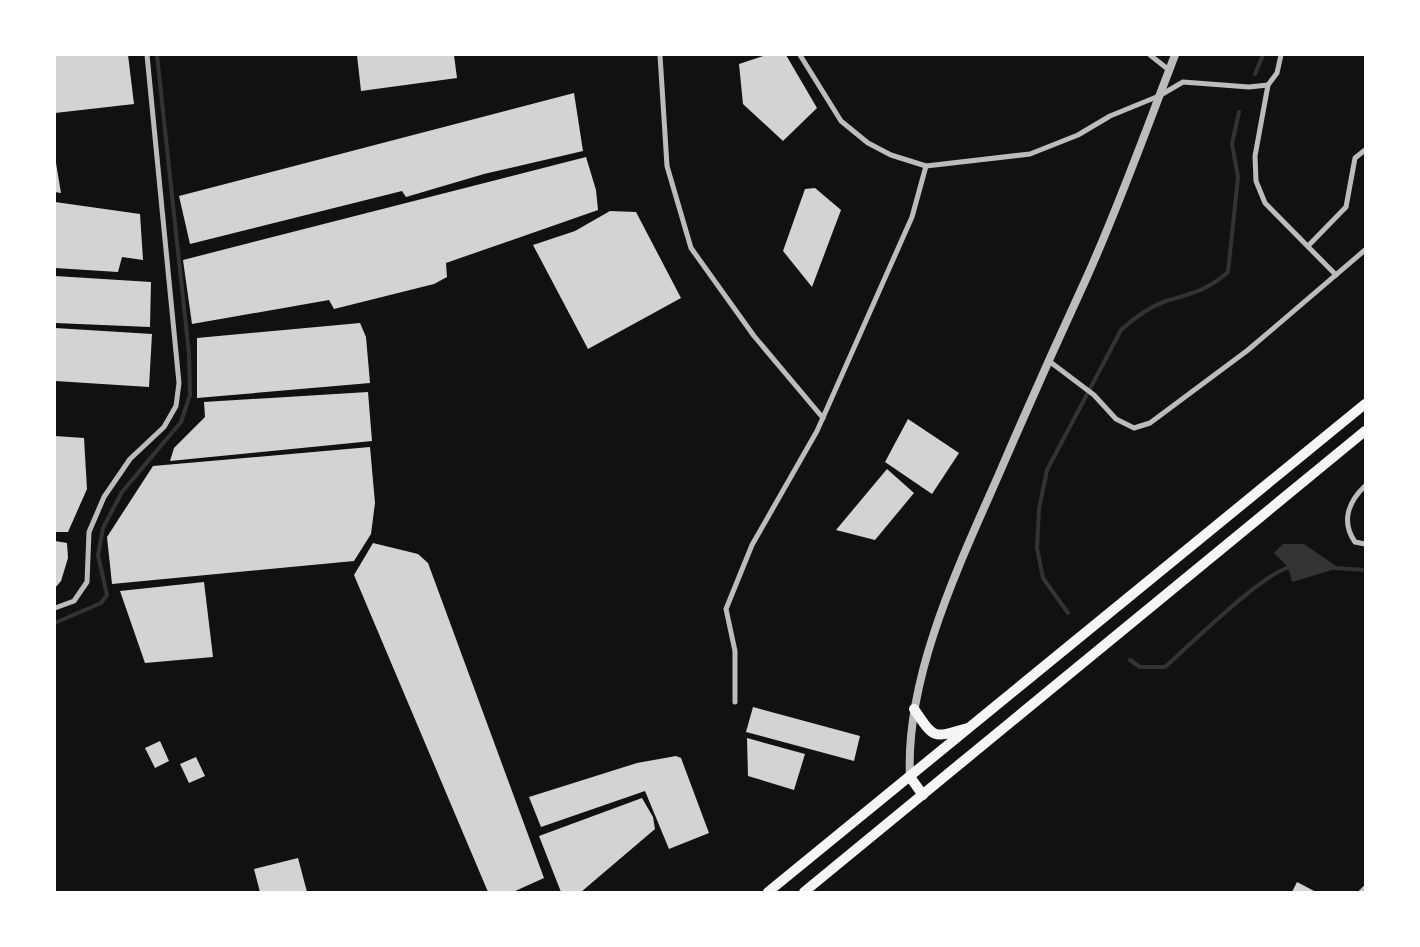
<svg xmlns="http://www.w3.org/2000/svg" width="1420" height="947" font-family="Arial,sans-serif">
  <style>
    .water { fill: #333 }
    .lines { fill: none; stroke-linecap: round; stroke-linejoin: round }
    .stream { stroke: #333; stroke-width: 4 }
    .building { fill: #d3d3d3 }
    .minor { stroke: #bcbcbc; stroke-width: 5 }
    .tertiary { stroke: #bcbcbc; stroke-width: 8 }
    .trunk { stroke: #f5f5f5; stroke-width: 10 }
  </style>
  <rect width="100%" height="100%" fill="#111"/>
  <path class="water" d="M1283,544H1304L1339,568L1292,582L1288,567L1274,553Z"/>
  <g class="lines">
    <g class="stream">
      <path d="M1255,74L1263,55"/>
      <path d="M1335,568L1365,570"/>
      <path d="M1068,613L1043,578L1037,548L1039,509L1047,470L1121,330C1134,318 1149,307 1166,301C1193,293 1206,291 1228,272L1238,177L1232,144L1239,112"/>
      <path d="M55,623L101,603L107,595L98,555L103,528L122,492L181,422L190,395L189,354L157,55"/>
      <path d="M1130,660L1140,667H1165C1187,648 1269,566 1293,567"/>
    </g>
  </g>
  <g class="building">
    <path d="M55,55H128L134,104L55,113Z"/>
    <path d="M357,55H454L457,78L361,91Z"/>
    <path d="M766,55H786L817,108L783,141L743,104L739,64Z"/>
    <path d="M574,93L583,151L484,174L406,197L402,191L190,244L179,196Z"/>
    <path d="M586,157L596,190L598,210L446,263L447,277L434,284L334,309L329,300L192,324L183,260Z"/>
    <path d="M55,163H56L61,193L55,192Z"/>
    <path d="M815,188L841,210L812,287L783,251L805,189Z"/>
    <path d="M55,202L140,214L143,260L122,257L118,272L55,268Z"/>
    <path d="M610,211L636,212L681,298L588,349L533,245L575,231Z"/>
    <path d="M55,276L151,282L150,327L55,323Z"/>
    <path d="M360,323L366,337L370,383L197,398V338Z"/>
    <path d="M55,328L152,334L149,387L55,381Z"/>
    <path d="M368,392L372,441L170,461L174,448L205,417L204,402Z"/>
    <path d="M908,419L959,453L932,494L885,462Z"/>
    <path d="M55,436L84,438L87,489L68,532H55Z"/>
    <path d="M370,447L375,503L371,534L354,561L112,584L107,537L153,466Z"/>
    <path d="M887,469L914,493L875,540L836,530Z"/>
    <path d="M55,541L67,543L68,558L61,581L55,588Z"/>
    <path d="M373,543L418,554L428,563L544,878L513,892H488L354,575Z"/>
    <path d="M204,582L213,657L145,663L120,591Z"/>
    <path d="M753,707L860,736L854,761L746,732Z"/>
    <path d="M747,738L805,754L794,790L748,776Z"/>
    <path d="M160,741L169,761L155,768L145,748Z"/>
    <path d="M676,756L681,758L709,833L669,849L645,791L541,827L529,797L637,763Z"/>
    <path d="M196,757L205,776L189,783L180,764Z"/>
    <path d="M642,798L653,817L655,829L581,892H561L539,836Z"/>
    <path d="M298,858L307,892H260L254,869Z"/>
    <path d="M1297,882L1316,892H1292Z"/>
  </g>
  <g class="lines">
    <g class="minor">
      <path d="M660,55L667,166L691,248L754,336L823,418"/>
      <path d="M800,55L841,121L868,143L891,155L926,166L1030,154L1078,135L1110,116L1159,96L1183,82L1249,87L1268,85"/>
      <path d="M1150,55L1169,70"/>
      <path d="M1281,55L1277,73L1268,85L1255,156L1256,181L1265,203L1336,275"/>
      <path d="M1308,246L1346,207L1355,158L1365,150"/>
      <path d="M1049,361L1094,395L1116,419L1134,428L1150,423L1248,350L1365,250"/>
      <path d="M1365,486C1348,502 1341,522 1355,542L1365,544"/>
      <path d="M55,608L74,601L87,582L89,532L104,497L130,459L164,427L176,406L179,383L147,55"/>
      <path d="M735,702V651L726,609L752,545L817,431L912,217L926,166"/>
      <path d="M1361,892L1365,888"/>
    </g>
    <path class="tertiary" d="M910,777C905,677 959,565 999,474C1027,409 1056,344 1086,279C1119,206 1146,130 1175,55"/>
    <g class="trunk">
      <path d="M914,709C935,740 933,738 968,728"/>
      <path d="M910,777L923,795"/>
      <path d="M768,892L1365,404"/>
      <path d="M804,892L1365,431"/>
    </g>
  </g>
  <rect width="1420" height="947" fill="none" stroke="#ffffff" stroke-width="112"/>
</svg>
